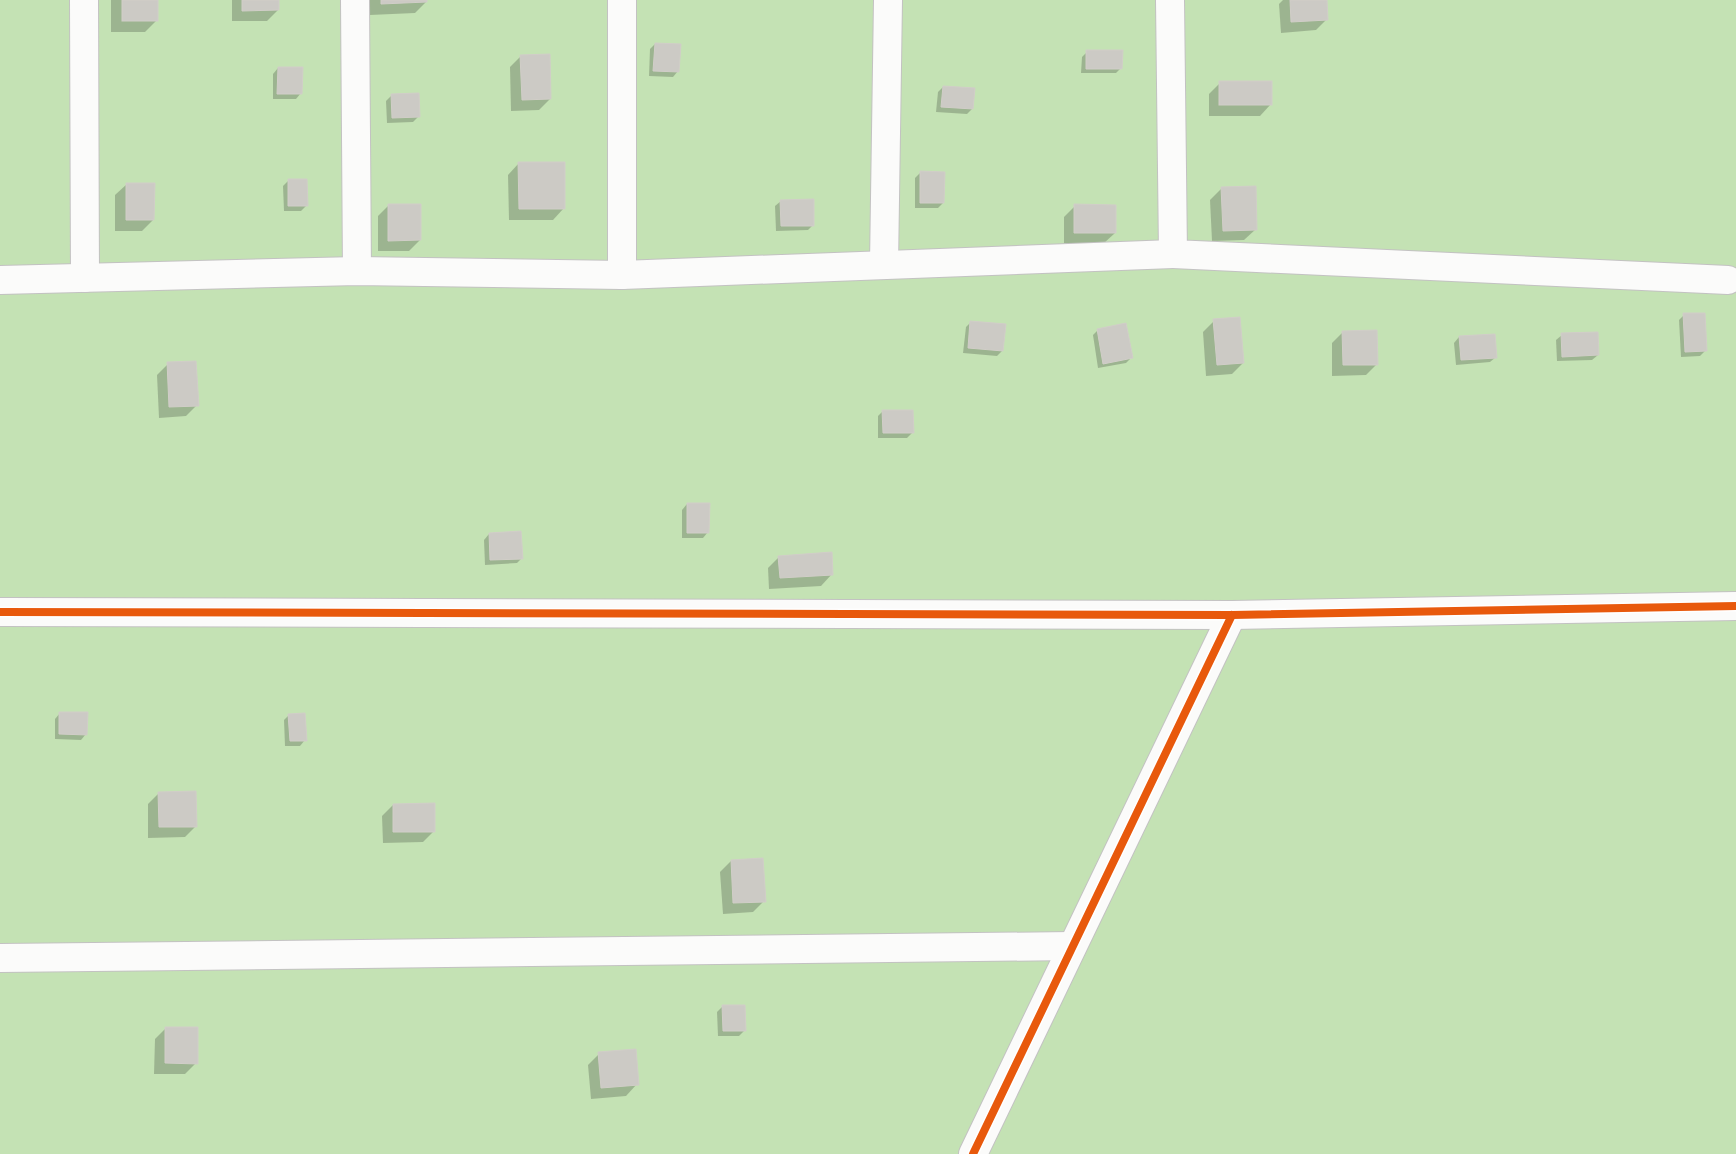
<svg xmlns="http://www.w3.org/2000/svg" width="1736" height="1154" font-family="'IBM Plex Sans',sans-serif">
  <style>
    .green { fill: #c4e2b4 }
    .shadow { fill: #0003 }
    .building { fill: #cccac5; stroke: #d1cec8 }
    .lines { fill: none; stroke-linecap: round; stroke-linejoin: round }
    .minor-casing { stroke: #c3c2c2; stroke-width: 30 }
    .minor { stroke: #fbfbfa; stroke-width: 28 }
    .cycleway-casing { stroke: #fff; stroke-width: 11 }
    .cycleway { stroke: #e8590c; stroke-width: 8 }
  </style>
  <rect width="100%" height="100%" fill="#e6e3dc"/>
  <rect class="green" x="0" y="0" width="1736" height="1154"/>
  <g class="shadow">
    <path d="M111,0H156V21L145,32H111Z"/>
    <path d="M232,0H278V10L267,21H232Z"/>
    <path d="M370,0H426V2L415,13L370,15Z"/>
    <path d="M1283,0H1326L1327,19L1316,30L1281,33L1279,4Z"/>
    <path d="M655,44L678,71L673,77L649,76L650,49Z"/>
    <path d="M1087,52L1121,68L1116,73H1081L1082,57Z"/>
    <path d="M521,56L550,99L539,110L511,111L510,67Z"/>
    <path d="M278,68L301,93L296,99H273V74Z"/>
    <path d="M1220,83L1271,104L1260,116H1209V94Z"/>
    <path d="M943,87L972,109L967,114L936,112L938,92Z"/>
    <path d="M392,95L419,116L413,122L387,123L386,101Z"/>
    <path d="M519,163L564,208L553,220H509L508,175Z"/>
    <path d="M921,172L943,203L938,208H915V178Z"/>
    <path d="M289,180L306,206L301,211H284L283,186Z"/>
    <path d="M127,184L153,220L142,231H115V195Z"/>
    <path d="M1222,188L1256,229L1244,240L1212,241L1210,200Z"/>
    <path d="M781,201L813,225L808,230L776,231L775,206Z"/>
    <path d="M389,205L420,240L409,251H378V216Z"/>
    <path d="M1075,206L1115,233L1103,244L1064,243V217Z"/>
    <path d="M1684,315L1706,350L1700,356L1681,357L1679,320Z"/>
    <path d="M1214,321L1243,363L1232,374L1206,376L1203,332Z"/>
    <path d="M971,322L1002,351L997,356L963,353L966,327Z"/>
    <path d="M1098,330L1131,358L1126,363L1098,368L1093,335Z"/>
    <path d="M1343,332L1377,364L1366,375L1332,376V343Z"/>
    <path d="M1562,335L1598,355L1592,360L1557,361L1556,340Z"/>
    <path d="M1459,337L1496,357L1490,362L1456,365L1454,343Z"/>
    <path d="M168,364L197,405L186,416L159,418L157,375Z"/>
    <path d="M883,411L912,433L907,438H878V416Z"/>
    <path d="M687,504L708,532L703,538H682V510Z"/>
    <path d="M489,534L522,558L517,563L485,565L484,540Z"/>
    <path d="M779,557L832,574L821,586L769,589L768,568Z"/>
    <path d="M60,713L86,734L81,740L55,739V719Z"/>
    <path d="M289,715L305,740L300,746H285L284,720Z"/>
    <path d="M159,793L196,826L185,837L148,838V804Z"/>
    <path d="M393,805L434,831L423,842L383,843L382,816Z"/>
    <path d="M731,861L764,901L753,912L723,914L720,872Z"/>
    <path d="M723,1006L745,1030L739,1036H718L717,1012Z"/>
    <path d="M166,1028L196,1063L185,1074H154L155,1039Z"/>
    <path d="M599,1054L637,1084L626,1096L591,1099L588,1065Z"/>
  </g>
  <g class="building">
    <rect x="122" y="0" width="36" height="21"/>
    <path d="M242,0H279V10L242,11Z"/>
    <path d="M381,0H427V2L381,4Z"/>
    <path d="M1290,0H1327L1328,20L1291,22Z"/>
    <path d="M655,43L681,44L679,72L653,71Z"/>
    <path d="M1086,50H1123L1122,69H1086Z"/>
    <path d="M550,54L551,99L522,100L520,55Z"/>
    <path d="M278,67H303L302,94H277Z"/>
    <rect x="1219" y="81" width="53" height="24"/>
    <path d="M943,86L975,88L973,109L941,107Z"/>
    <path d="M419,93L420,117L392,118L391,94Z"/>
    <path d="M518,162H565V209H519Z"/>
    <path d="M920,171L945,172L944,203H920Z"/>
    <path d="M288,179H307L308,206H288Z"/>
    <path d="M126,183H155L154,220H126Z"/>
    <path d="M1256,186L1257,230L1223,231L1221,187Z"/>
    <path d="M814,199V226H781L780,200Z"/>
    <path d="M388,204H421V240L388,241Z"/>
    <path d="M1074,204L1116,205V233H1074Z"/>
    <path d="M1683,313H1705L1707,351L1685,352Z"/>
    <path d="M1240,317L1244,363L1217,365L1213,319Z"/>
    <path d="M970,321L1006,324L1003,351L968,348Z"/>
    <path d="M1126,323L1133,358L1103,364L1097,329Z"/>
    <path d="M1377,330L1378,365H1343L1342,331Z"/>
    <path d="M1598,332L1599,355L1562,357L1561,333Z"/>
    <path d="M1495,334L1497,358L1461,360L1459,336Z"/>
    <path d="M196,361L199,406L169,407L167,362Z"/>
    <path d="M882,410H913L914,433H883Z"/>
    <path d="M687,503H710L709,533H687Z"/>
    <path d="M521,531L523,559L490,560L489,533Z"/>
    <path d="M832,552L833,575L780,578L778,556Z"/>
    <path d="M59,712H88L87,735L59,734Z"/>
    <path d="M305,713L307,741H290L288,714Z"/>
    <path d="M196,791L197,827H159L158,792Z"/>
    <path d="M435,803V832H393V804Z"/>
    <path d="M763,858L766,902L733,903L731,860Z"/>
    <path d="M722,1005H745L746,1031H723Z"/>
    <path d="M165,1027H198V1064L165,1063Z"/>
    <path d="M636,1049L639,1085L601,1088L598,1052Z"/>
  </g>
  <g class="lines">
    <defs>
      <g id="minor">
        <path d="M84,0L85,278"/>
        <path d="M355,0L357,271"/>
        <path d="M1170,0L1173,254L1728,280"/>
        <path d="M884,265L888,0"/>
        <path d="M622,275V0"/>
        <path d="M0,280L357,271L622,275L1173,254"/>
        <path d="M0,612L1232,615L1736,606"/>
        <path d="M0,958L1072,946"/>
        <path d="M973,1154L1232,615"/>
      </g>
    </defs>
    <use href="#minor" class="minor-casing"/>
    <use href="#minor" class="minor"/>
    <defs>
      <g id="cycleway">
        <path d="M0,612L1232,615L1736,606"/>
        <path d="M973,1154L1232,615"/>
      </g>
    </defs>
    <use href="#cycleway" class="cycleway-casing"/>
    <use href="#cycleway" class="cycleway"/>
  </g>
</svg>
